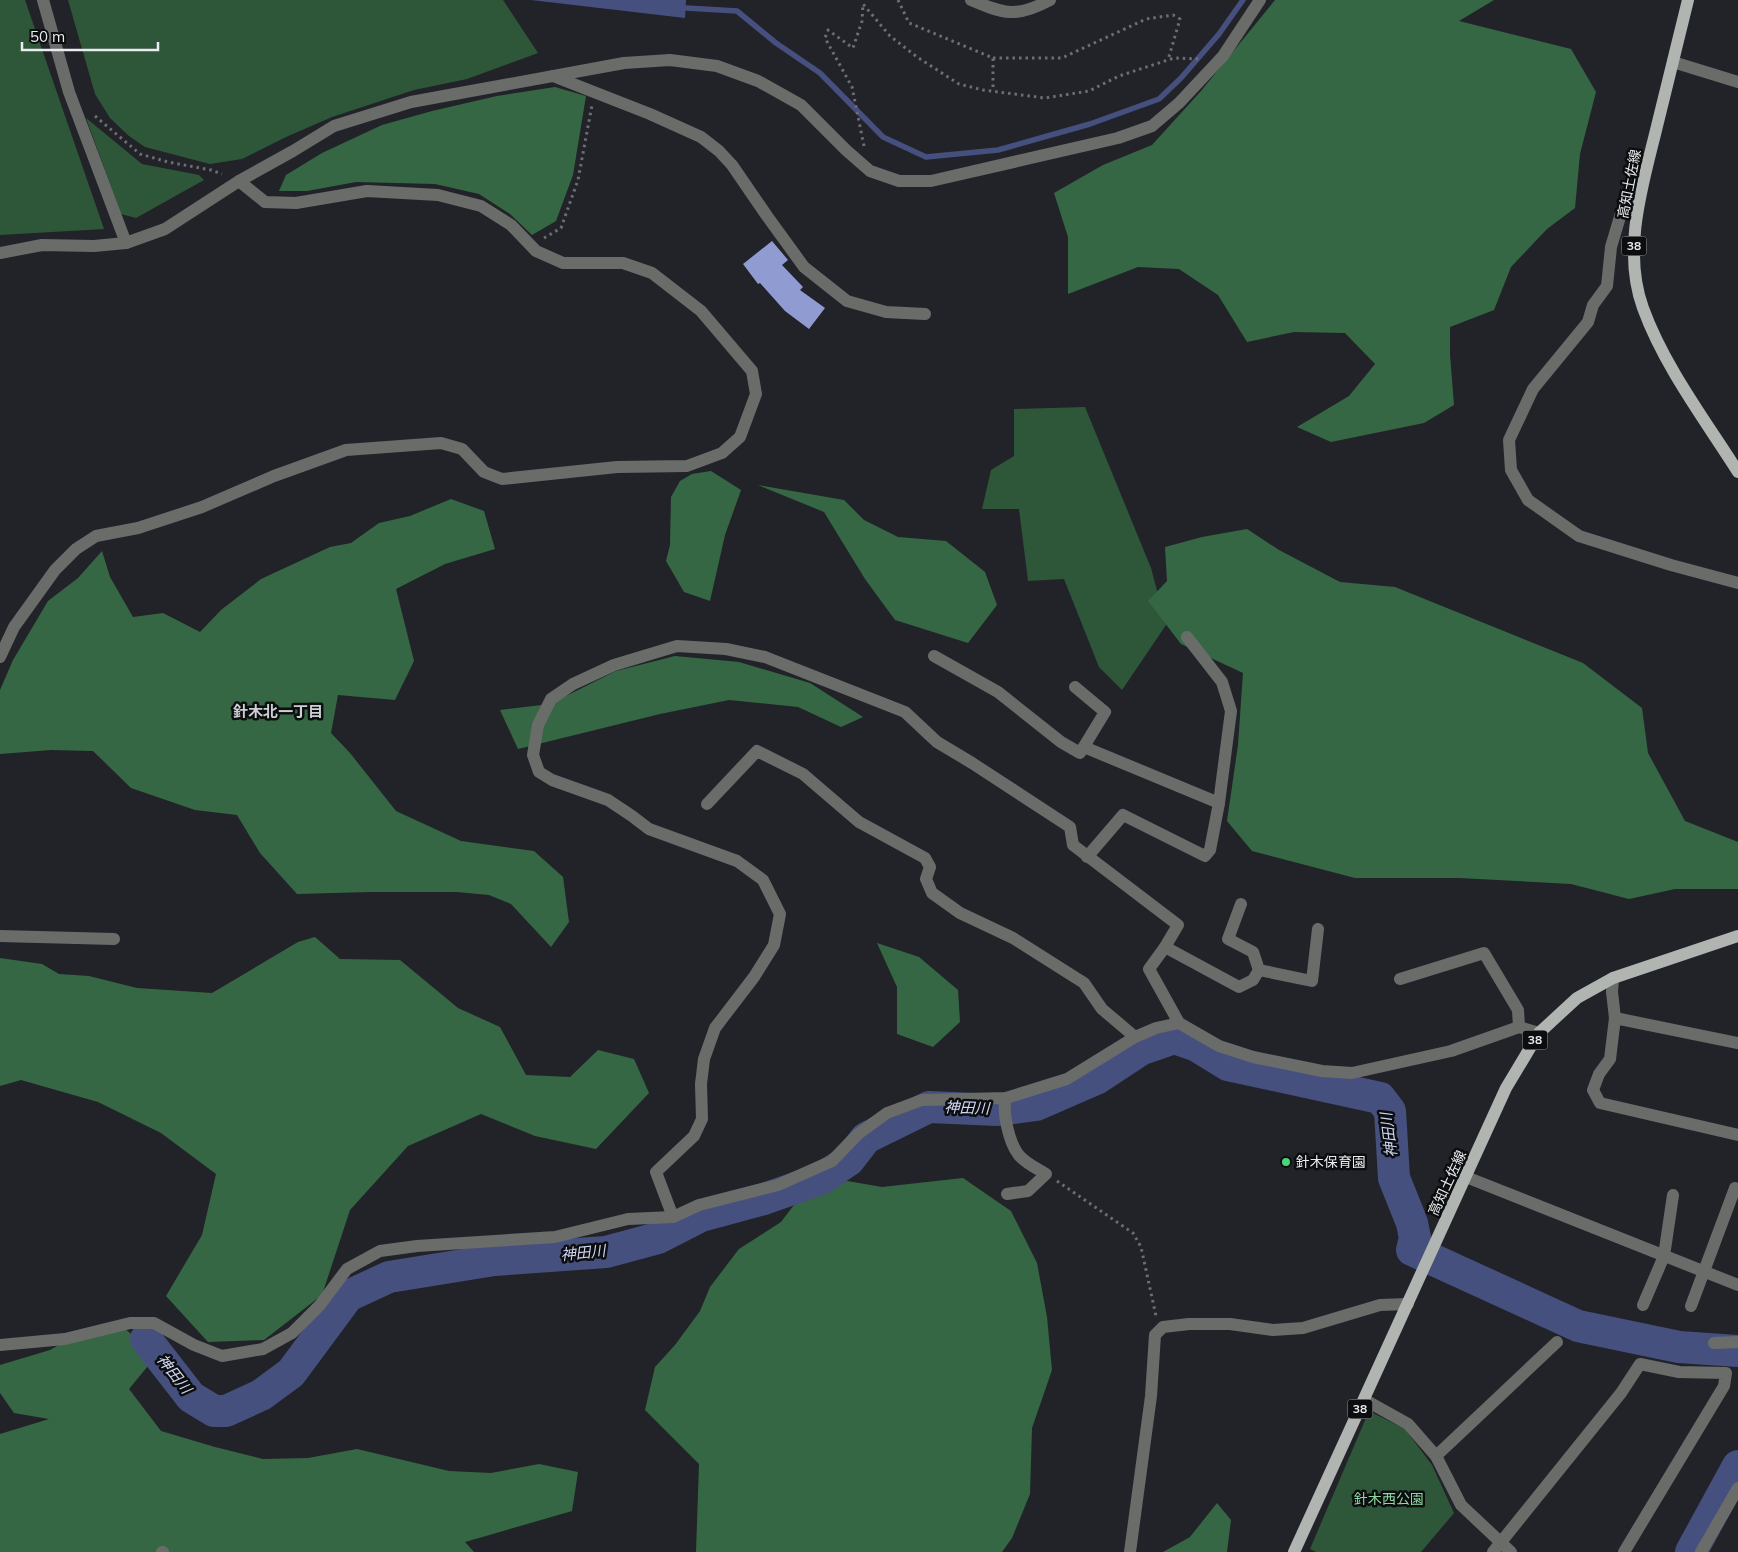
<svg xmlns="http://www.w3.org/2000/svg" width="1738" height="1552" font-family="Mulish,'Noto Sans JP',sans-serif">
  <style>
    .green { fill: #2e5739 }
    .forest { fill: #366744 }
    .water { fill: #46507f }
    .lines { fill: none; stroke-linecap: round; stroke-linejoin: round }
    .stream { stroke: #46507f; stroke-width: 5.5 }
    .river { stroke: #46507f; stroke-width: 32 }
    .building { fill: #909cd1 }
    .path { stroke: #6d6e73; stroke-width: 3; stroke-dasharray: 2.5 4; stroke-linecap: butt }
    .minor { stroke: #6a6c6a; stroke-width: 12 }
    .major { stroke: #b1b5b1; stroke-width: 12 }
    .poi-dot { fill: #47d779; stroke: #0c0d0f; stroke-width: 2 }
    .labels { text-anchor: middle; stroke-width: 5; stroke-linejoin: round; paint-order: stroke }
    .shield { fill: #0c0d0f; stroke: #a8a9ac; stroke-width: 1 }
    .shield-label { font-size: 12px; font-weight: bold; fill: #ebecef }
    .street-label { font-size: 14px; fill: #ebecef; stroke: #0c0d0f }
    .poi-label { font-size: 14px; fill: #ebecef; stroke: #0c0d0f; text-anchor: start }
    .park-label { font-size: 14px; fill: #8ed8a0; stroke: #0c0d0f }
    .neighbourhood-label { font-size: 15px; font-weight: bold; fill: #cecfd5; stroke: #0c0d0f }
    .water-label { font-size: 15px; font-style: italic; fill: #d1d8f7; stroke: #0c0d0f }
  </style>
  <rect width="100%" height="100%" fill="#222328"/>
  <g class="green">
    <path d="M0,0H25L104,229L0,235Z"/>
    <path d="M68,0H503L538,53L467,79L414,90L332,117L286,137L242,159L210,164L145,147L129,136L110,118L95,94Z"/>
    <path d="M86,118L142,164L199,175L204,180L136,218L121,214Z"/>
    <path d="M1085,407L1151,568L1166,625L1122,690L1099,667L1064,579L1028,581L1019,509H982L991,470L1014,456V409Z"/>
    <path d="M1369,1411L1405,1429L1432,1465L1454,1513L1421,1552H1316L1310,1549Z"/>
  </g>
  <g class="forest">
    <path d="M1275,0H1494L1459,21L1571,49L1596,92L1580,154L1575,208L1547,229L1511,267L1494,310L1450,327V355L1454,405L1424,423L1331,442L1297,427L1349,396L1375,364L1345,333L1294,332L1247,342L1218,295L1179,269L1138,267L1068,294V237L1054,193L1103,165L1152,145L1201,91Z"/>
    <path d="M555,87L586,96L573,175L556,221L532,235L510,214L479,194L435,184L356,182L307,191H279L286,175L322,153L382,125L432,111L497,96Z"/>
    <path d="M711,471L741,490L725,535L710,601L684,592L666,561L670,545L671,497L680,481L692,474Z"/>
    <path d="M758,485L844,500L864,520L898,537L946,541L985,572L997,605L968,643L895,620L865,579L824,512Z"/>
    <path d="M451,499L484,511L495,549L445,564L396,589L414,661L395,700L338,695L331,733L350,753L396,811L461,841L534,851L563,877L569,922L551,947L511,904L489,895L457,892H370L297,894L260,853L237,815L195,810L131,788L93,751L51,750L0,754V690L13,660L48,601L78,578L102,551L110,577L133,617L163,613L200,632L221,610L261,579L330,547L351,543L379,523L410,516Z"/>
    <path d="M1247,529L1279,550L1340,582L1395,587L1583,663L1642,708L1648,753L1685,821L1738,842V889H1675L1629,899L1571,884L1460,878H1355L1252,851L1227,821L1238,745L1243,673L1181,644L1148,601L1167,581L1165,547L1202,537Z"/>
    <path d="M675,656L739,662L810,683L863,717L841,727L798,707L729,700L660,714L518,749L500,710L550,704L616,671Z"/>
    <path d="M315,937L340,959L400,960L458,1008L500,1027L526,1075L570,1077L598,1050L634,1059L649,1093L596,1149L535,1136L481,1114L408,1146L350,1210L322,1295L264,1340L208,1342L166,1296L202,1235L216,1174L161,1133L98,1102L21,1080L0,1086V958L42,964L59,974L89,976L137,988L212,993L298,942Z"/>
    <path d="M877,943L919,957L958,990L960,1022L933,1047L897,1034V987Z"/>
    <path d="M830,1178L882,1187L963,1178L1011,1211L1037,1263L1047,1317L1052,1370L1032,1428L1030,1494L1012,1538L1002,1552H696L699,1464L645,1410L655,1367L675,1345L700,1311L710,1287L739,1249L781,1222L794,1205Z"/>
    <path d="M125,1329L157,1355L129,1389L161,1431L215,1447L263,1459L308,1458L357,1449L449,1471L491,1473L539,1464L578,1472L572,1511L465,1542L474,1552H0V1434L49,1419L14,1413L0,1393V1365L50,1350L85,1330Z"/>
    <path d="M1217,1503L1231,1520L1227,1552H1163L1190,1537Z"/>
  </g>
  <path class="water" d="M531,0H686L685,18Z"/>
  <g class="lines">
    <path class="stream" d="M686,8L737,11L776,43L820,73L883,137L926,157L998,150L1090,124L1159,99L1181,78L1219,34L1243,0"/>
    <g class="river">
      <path d="M146,1339L191,1397L214,1411H226L261,1395L291,1373L348,1296L389,1277L494,1260L606,1252L658,1238L701,1216L764,1199L821,1179L849,1160L866,1138L929,1107L998,1110L1036,1105L1098,1078L1142,1049L1174,1038L1197,1046L1228,1065L1380,1098L1390,1111L1394,1178L1412,1223L1415,1238L1412,1250L1578,1326L1679,1347L1738,1351"/>
      <path d="M1691,1552L1738,1466"/>
    </g>
  </g>
  <path class="building" d="M772,241L788,260L782,265L803,287L800,290L825,308L809,329L785,311L760,283L758,284L743,264Z"/>
  <g class="lines">
    <g class="path">
      <path d="M898,0L909,23L993,58V91"/>
      <path d="M993,58H1062L1146,19L1173,15L1180,19L1168,60"/>
      <path d="M95,116L140,154L168,162L211,170L222,174"/>
      <path d="M864,146L852,87L825,38L828,30L853,48L862,21L863,4L890,36L917,57L959,84L983,90L1045,98L1089,91L1119,76L1174,58L1201,59"/>
      <path d="M544,238L561,228L578,180L592,105"/>
      <path d="M1057,1181L1133,1233L1141,1247L1156,1316"/>
    </g>
    <g class="minor">
      <path d="M43,0L69,92L126,243L165,229L239,181L293,151L334,126L411,102L624,63L670,60L717,66L758,81L801,105L846,150L870,171L899,181H931L1118,138L1152,126L1179,103L1223,56L1260,0"/>
      <path d="M971,0C1004,14 1017,18 1050,0"/>
      <path d="M1673,62L1738,82"/>
      <path d="M553,76L650,114L701,137L719,151L732,165L767,216L804,267L847,301L886,312L925,314"/>
      <path d="M1640,195L1622,210L1611,247L1607,286L1593,305L1588,322L1533,389L1509,440L1511,470L1528,500L1579,536L1671,565L1738,583"/>
      <path d="M0,253L42,245L94,246L126,243"/>
      <path d="M934,656L998,692L1061,742L1080,753L1105,712L1075,687"/>
      <path d="M0,657L14,627L55,570L76,549L96,536L138,528L202,507L274,476L346,450L441,443L462,449L484,472L502,479L617,467L687,466L722,453L740,437L756,394L752,371L701,311L652,273L623,263H563L536,251L511,225L481,206L438,195L367,191L296,203L265,202L239,181"/>
      <path d="M1084,747L1219,803"/>
      <path d="M707,804L757,751L803,774L859,822L925,858L930,867L926,879L932,893L960,913L1013,938L1084,983L1102,1009L1135,1037"/>
      <path d="M1087,857L1123,815L1205,856L1210,850L1219,803L1231,711L1222,682L1187,637"/>
      <path d="M1241,904L1228,939L1253,952L1259,970L1312,981L1318,929"/>
      <path d="M0,936L114,939"/>
      <path d="M1165,947L1239,987L1253,980L1259,970"/>
      <path d="M1613,978L1612,992L1615,1018L1738,1043"/>
      <path d="M1400,979L1484,953L1518,1010L1519,1027"/>
      <path d="M1615,1018L1610,1059L1599,1074L1593,1090L1600,1103L1738,1135"/>
      <path d="M1006,1098C1002,1112 1009,1142 1018,1154C1023,1162 1038,1169 1046,1174L1028,1191L1007,1194"/>
      <path d="M1466,1177L1738,1285"/>
      <path d="M673,1217L656,1172L694,1136L702,1119L701,1084L704,1059L715,1028L754,977L774,945L780,914L763,880L737,861L649,829L632,816L608,800L552,780L539,772L533,755L538,725L551,699L573,684L614,665L677,646L726,649L765,657L905,712L937,742L972,763L1070,827L1073,845L1178,925L1165,947L1149,969L1179,1023L1219,1046L1253,1057L1322,1071L1352,1073L1451,1051L1519,1027L1539,1033"/>
      <path d="M1643,1305L1664,1256L1673,1195"/>
      <path d="M1691,1306L1735,1188"/>
      <path d="M1714,1343L1738,1342"/>
      <path d="M0,1345L65,1339L130,1323H154L194,1345L222,1356L263,1349L292,1333L320,1305L347,1269L380,1251L417,1246L555,1237L628,1219L673,1217L699,1205L778,1185L832,1161L858,1134L887,1113L922,1100L1006,1098L1067,1079L1135,1037L1156,1028L1179,1023"/>
      <path d="M1365,1400L1408,1424L1436,1456L1461,1505L1511,1552"/>
      <path d="M1436,1456L1557,1342"/>
      <path d="M162,1552H163"/>
      <path d="M1130,1552L1151,1396L1155,1335L1163,1327L1189,1324H1230L1273,1330L1303,1328L1380,1305L1408,1304"/>
      <path d="M1493,1552L1621,1393L1640,1364L1679,1372L1726,1373L1724,1386L1624,1552"/>
      <path d="M1701,1552L1738,1488"/>
    </g>
    <g class="major">
      <path d="M1688,0C1678,41 1668,81 1658,122C1644,181 1621,248 1643,308C1664,366 1705,420 1738,472"/>
      <path d="M1294,1552L1506,1088L1539,1033L1577,998L1613,978L1738,936"/>
    </g>
  </g>
  <circle class="poi-dot" cx="1286" cy="1162" r="5"/>
  <g class="labels">
    <g class="shield">
      <rect x="1621.5" y="236.5" width="25" height="19" rx="4"/>
      <rect x="1522.5" y="1030.5" width="25" height="19" rx="4"/>
      <rect x="1347.5" y="1399.5" width="25" height="19" rx="4"/>
    </g>
    <g class="shield-label">
      <text x="1634" y="250">38</text>
      <text x="1535" y="1044">38</text>
      <text x="1360" y="1413">38</text>
    </g>
    <g class="street-label">
      <text transform="translate(1629 184) rotate(-79)" y="5">高知土佐線</text>
      <text transform="translate(1447 1183) rotate(-65)" y="5">高知土佐線</text>
    </g>
    <g class="poi-label">
      <text x="1296" y="1167">針木保育園</text>
    </g>
    <g class="park-label">
      <text x="1389" y="1504">針木西公園</text>
    </g>
    <g class="neighbourhood-label">
      <text x="278" y="717">針木北一丁目</text>
    </g>
    <g class="water-label">
      <text transform="translate(967 1108) rotate(2)" y="5">神田川</text>
      <text transform="translate(1389 1135) rotate(-97)" y="5">神田川</text>
      <text transform="translate(583 1253) rotate(-6)" y="5">神田川</text>
      <text transform="translate(174 1374) rotate(52)" y="5">神田川</text>
    </g>
  </g>
  <path d="M22 42v8h136v-8" fill="none" stroke="#ebecef" stroke-width="2.5"/>
  <text x="30" y="42" font-size="15" fill="#ebecef" stroke="#0c0d0f" stroke-width="4" paint-order="stroke">50 m</text>
</svg>
